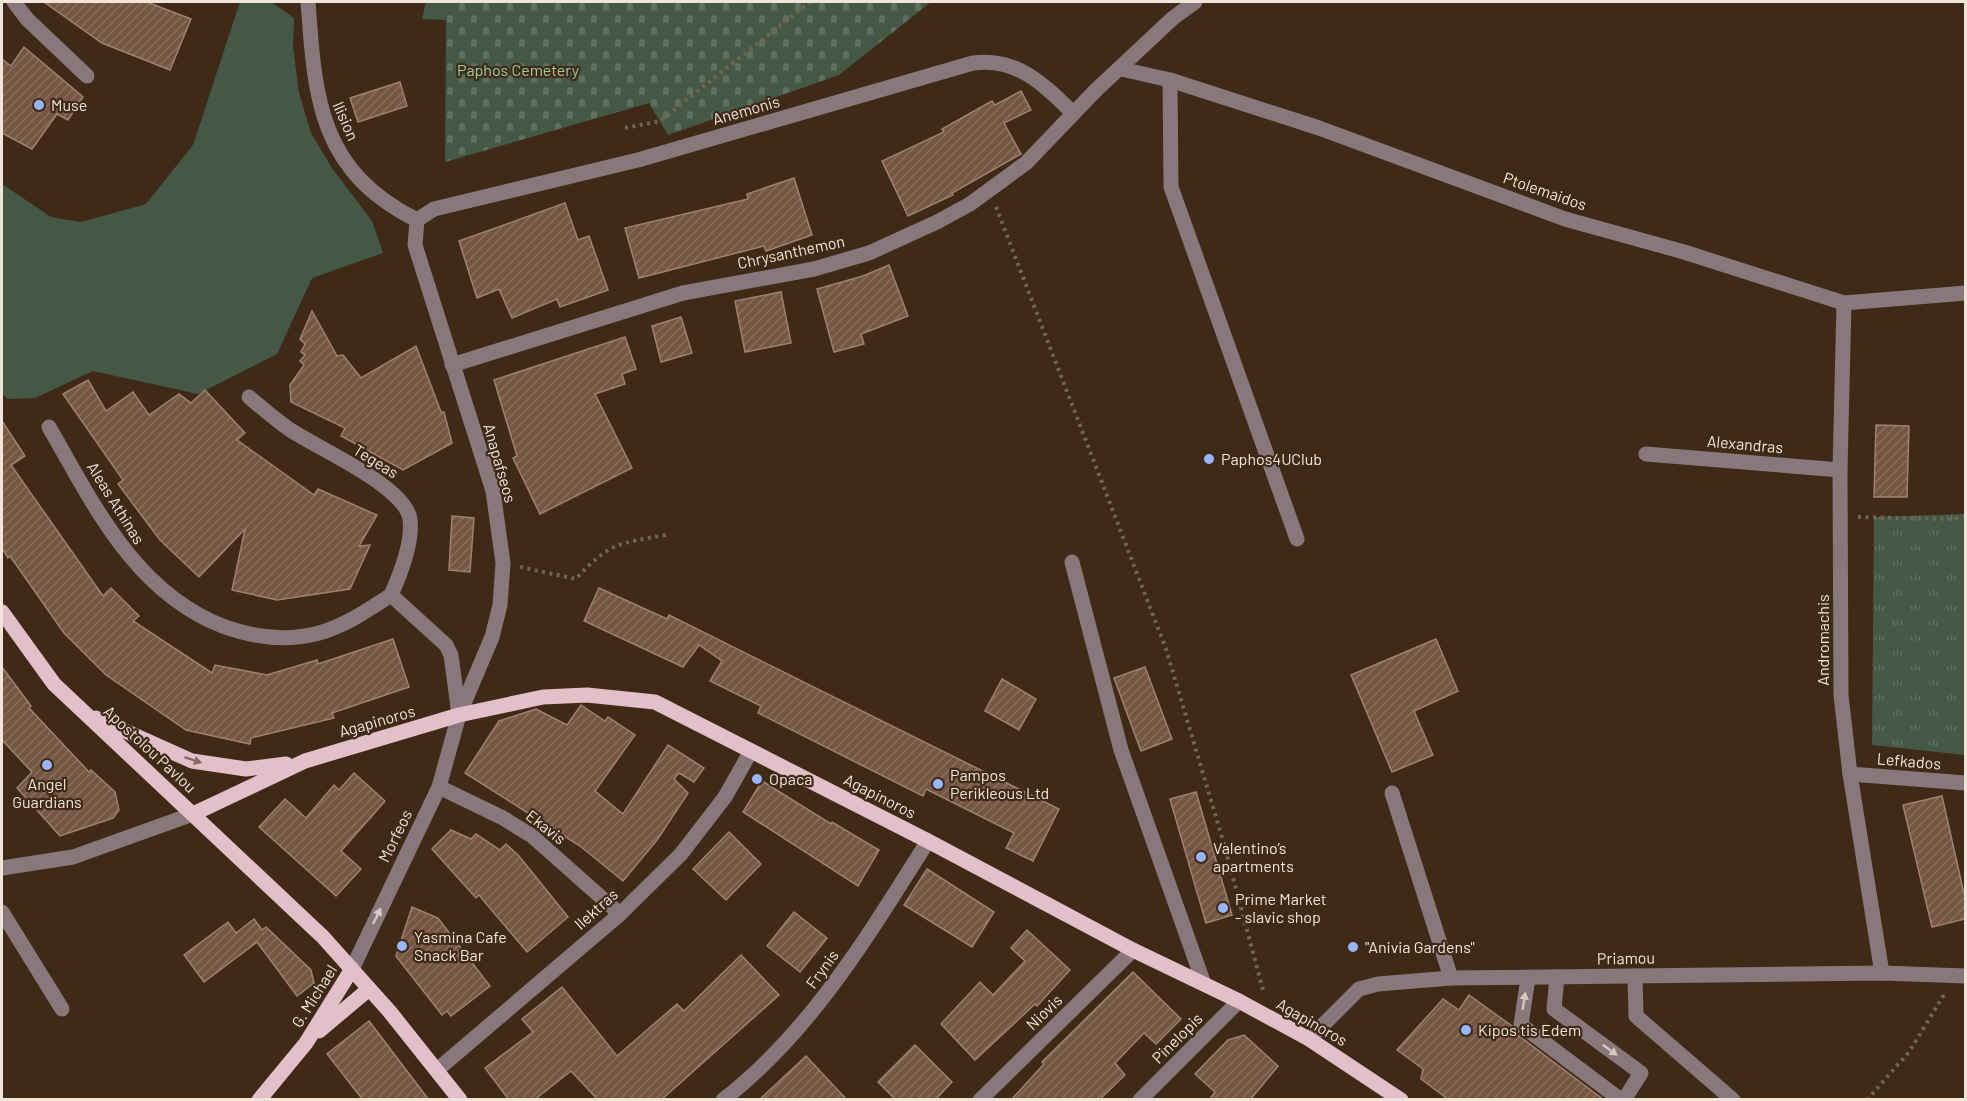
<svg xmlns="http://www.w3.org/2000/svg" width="1967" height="1101" font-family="Barlow,sans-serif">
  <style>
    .grass { fill: #455846 }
    .cemetery { fill: url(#cemetery-stones) }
    .park { fill: url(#park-tufts) }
    .building { fill: url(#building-hatch); stroke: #9e8270; stroke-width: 1.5 }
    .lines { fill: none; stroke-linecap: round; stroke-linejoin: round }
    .path { stroke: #766453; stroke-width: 4; stroke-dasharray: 3 4.5; stroke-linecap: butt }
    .minor { stroke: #88777b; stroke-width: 15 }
    .major { stroke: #e3bfc9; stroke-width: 15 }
    .oneway { fill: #886d67 }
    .oneway2 { fill: #d7c9c1 }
    .poi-dot { fill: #97b6fd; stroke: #3e2a16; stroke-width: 2 }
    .labels { text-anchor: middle; stroke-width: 4.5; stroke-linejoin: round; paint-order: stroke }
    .park-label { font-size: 16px; fill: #9ecda0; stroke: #3e2a16 }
    .poi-label { font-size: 16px; fill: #f1e4d8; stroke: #3e2a16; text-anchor: start }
    .street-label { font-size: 16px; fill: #f1e4d8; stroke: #3e2a16 }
  </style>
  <defs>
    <pattern id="cemetery-stones" width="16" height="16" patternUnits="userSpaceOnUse" patternTransform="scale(1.5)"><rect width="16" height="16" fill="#455846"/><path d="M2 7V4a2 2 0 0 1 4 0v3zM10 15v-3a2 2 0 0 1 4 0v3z" fill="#607060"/></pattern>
    <pattern id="park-tufts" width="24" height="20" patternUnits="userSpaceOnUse" patternTransform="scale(1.5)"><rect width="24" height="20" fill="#455846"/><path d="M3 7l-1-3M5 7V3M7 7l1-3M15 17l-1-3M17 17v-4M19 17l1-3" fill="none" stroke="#607060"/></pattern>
    <pattern id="building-hatch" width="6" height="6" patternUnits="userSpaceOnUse" patternTransform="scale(1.5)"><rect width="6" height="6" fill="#745642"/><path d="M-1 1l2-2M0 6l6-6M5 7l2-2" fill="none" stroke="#886e5d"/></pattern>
  </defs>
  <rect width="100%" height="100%" fill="#3e2a16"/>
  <g class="grass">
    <path d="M240,2H271L294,18L293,47L299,93L311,133L332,168L372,221L383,253L312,278L277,354L198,394L93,371L35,398L7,399L2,393V184L51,217L81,222L146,204L193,145Z"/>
    <path d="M426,2H450L446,20L422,19Z"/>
  </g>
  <path class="cemetery" d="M450,2H931L839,75L668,135L649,103L445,162L446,20Z"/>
  <path class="park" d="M1965,514V755L1872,745L1874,517Z"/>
  <g class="building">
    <path d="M44,2H147L191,19L170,70L102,43Z"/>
    <path d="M24,47L83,97L68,120L57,114L32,149L2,133V59L11,66Z"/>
    <path d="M400,82L407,106L358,122L350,98Z"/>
    <path d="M1021,91L1031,110L1004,123L1021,154L952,193L953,195L908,216L882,161L944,132L942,129L992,101L995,105Z"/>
    <path d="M794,178L812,235L766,251L764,246L639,278L625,228L748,199L747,194Z"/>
    <path d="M565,203L578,240L589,236L608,290L560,307L557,299L512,318L499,289L477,298L459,241Z"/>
    <path d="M889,265L908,316L861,334L864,344L834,352L817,289L863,276Z"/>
    <path d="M781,292L791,343L745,352L735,301Z"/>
    <path d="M312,311L337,356L343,355L361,378L416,346L441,412H444L452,443L403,470L341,436L345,428L291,402L290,385L304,365L300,361L305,355L301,352L305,344L300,339Z"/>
    <path d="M681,317L692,353L661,362L652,326Z"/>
    <path d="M625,337L636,369L622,374L625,384L595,394L632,468L540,514L513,458L517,456L494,380Z"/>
    <path d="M88,380L106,411L133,392L149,415L179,394L191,403L205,390L245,433L237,440L314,495L318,489L377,515L359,546L370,545L350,589L277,600L232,590L245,529L199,577L160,540L118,484L123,480L63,394Z"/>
    <path d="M2,421L25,456L11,465L103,596L111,588L139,616L133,621L212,673L215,665L267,675L317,660L318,664L393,639L409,687L332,713L334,718L251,738L250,744L186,730L106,675L64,633L10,556L8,558L2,548Z"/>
    <path d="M1876,425L1909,426L1907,497H1874Z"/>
    <path d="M452,516L474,518L470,572L449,570Z"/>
    <path d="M599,588L667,619L669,615L1059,809L1033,861L1006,848L1014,833L926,789L923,796L758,713L761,706L710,681L722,661L699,645L683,667L584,621Z"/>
    <path d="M1436,639L1458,691L1414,711L1433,755L1392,772L1351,675Z"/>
    <path d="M2,667L31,706L29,708L89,772L91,770L115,792L119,810L113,818L60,836L17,788L32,772L2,740Z"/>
    <path d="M1145,667L1172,739L1141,751L1114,678Z"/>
    <path d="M1002,679L1036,699L1019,730L985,711Z"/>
    <path d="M581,705L605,721L608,717L635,735L595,791L623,814L668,745L704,768L694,782L679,773L674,779L688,793L657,840L623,881L580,846L465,773L499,721L536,709L567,725Z"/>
    <path d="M354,773L385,801L341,851L361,869L336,896L259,827L285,799L306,818L334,785L339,790Z"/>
    <path d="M762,781L831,824L832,822L879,850L858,886L743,812Z"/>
    <path d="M1196,792L1232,915L1206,923L1170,799Z"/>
    <path d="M1942,796L1965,898V919L1932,927L1903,805Z"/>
    <path d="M451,830L471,839L476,834L500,850L506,844L519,856L568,917L527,952L479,895L476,898L432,849Z"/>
    <path d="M729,832L761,864L726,900L693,869Z"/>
    <path d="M927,869L994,912L972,947L904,905Z"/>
    <path d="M412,907L438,918L490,986L451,1016L447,1011L442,1015L396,956Z"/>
    <path d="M794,912L827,938L800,972L767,946Z"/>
    <path d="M254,919L262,930L266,927L311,970L314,983L297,996L257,942L204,982L184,955L228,922L236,933Z"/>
    <path d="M1027,930L1070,970L1037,1006L1035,1004L975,1060L941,1024L980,982L993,995L1025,961L1011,948Z"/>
    <path d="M741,955L779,995L661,1100H598L571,1071L534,1100H509L485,1068L533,1032L522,1019L562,987L617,1056L677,1004L684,1011Z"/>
    <path d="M1133,972L1181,1019L1156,1044L1144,1033L1115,1063L1125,1075L1099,1100H1011L1044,1064L1042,1062Z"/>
    <path d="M1469,995L1512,1026L1515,1033L1604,1100H1449L1421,1079L1423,1069L1397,1050L1443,999L1459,1010Z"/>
    <path d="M369,1021L429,1100H363L327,1054Z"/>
    <path d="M1244,1035L1278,1066L1250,1100H1209L1215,1092L1195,1074L1228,1040Z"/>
    <path d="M915,1045L952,1082L935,1100H896L878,1082Z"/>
    <path d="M806,1056L847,1100H759Z"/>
  </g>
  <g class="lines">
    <g class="path">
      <path d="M625,128L660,121L810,2"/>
      <path d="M996,207L1166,649L1224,844L1264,994"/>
      <path d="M1858,517L1950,519L1966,516"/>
      <path d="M520,567L576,579C608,543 620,543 666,535"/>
      <path d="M1867,1100L1909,1052L1945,993"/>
    </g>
    <g class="minor">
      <path d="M14,2L27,19L87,76"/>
      <path d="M308,2C315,99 319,171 417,220"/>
      <path d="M1121,69L1170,80L1319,128L1565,219L1684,252L1844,303L1966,293"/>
      <path d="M1170,80L1171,187L1297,539"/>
      <path d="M1844,303L1840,470L1841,695L1850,774L1882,973"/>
      <path d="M452,365L683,293L814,269L869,253L937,222L970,204L1026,163L1096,90L1173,18L1195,2"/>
      <path d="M249,397C262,408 275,419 289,429C317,448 405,486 410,519C413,542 400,575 391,595"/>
      <path d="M49,427C94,505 135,593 225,627C256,638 286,642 319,633C345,626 368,610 391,595"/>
      <path d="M1646,454L1840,470"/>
      <path d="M1072,562L1121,750L1204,984"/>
      <path d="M391,595L446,645L451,655L459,715"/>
      <path d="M1850,774L1966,783"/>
      <path d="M439,787L503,818L532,836L620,914"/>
      <path d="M1392,793L1451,978"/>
      <path d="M2,868L73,857L193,814"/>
      <path d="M2,912L62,1009"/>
      <path d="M352,969L439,787L459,715L492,637L500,605L503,563L493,491L415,245L417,220L434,209L638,160L973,63C1017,57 1043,84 1073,113"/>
      <path d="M1635,976L1636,1016L1733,1100"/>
      <path d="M1557,977L1554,1009L1641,1073L1624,1100"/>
      <path d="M1528,978L1521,1025L1621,1100"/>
      <path d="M1309,1039L1359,989L1378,984L1451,978L1882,973L1966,976"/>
      <path d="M437,1070L620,914L681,854L725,797L751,751"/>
      <path d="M723,1100C812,1031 869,934 928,841"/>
      <path d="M980,1100L1133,950"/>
      <path d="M1140,1100L1239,1001"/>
    </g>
    <g class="major">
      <path d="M2,612L54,684L323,937L390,1012L460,1100"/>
      <path d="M96,718L192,761L246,769L286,764"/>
      <path d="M193,814L305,761L459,715L543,697L587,695L655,702L928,841L1133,950L1239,1001L1309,1039L1401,1100"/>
      <path d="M319,1031L369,989"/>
      <path d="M259,1100L306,1043L352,969"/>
    </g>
  </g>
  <defs><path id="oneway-solid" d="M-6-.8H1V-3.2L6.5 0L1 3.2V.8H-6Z" transform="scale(1.5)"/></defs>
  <use class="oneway" href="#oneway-solid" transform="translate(193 760) rotate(18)"/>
  <g class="oneway2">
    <use href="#oneway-solid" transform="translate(377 916) rotate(-64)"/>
    <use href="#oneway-solid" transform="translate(1524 1001) rotate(-81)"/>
    <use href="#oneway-solid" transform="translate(1610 1050) rotate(36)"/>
  </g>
  <g class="poi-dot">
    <circle cx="39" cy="105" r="6"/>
    <circle cx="1209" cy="459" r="6"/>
    <circle cx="47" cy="765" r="6"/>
    <circle cx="757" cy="779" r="6"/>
    <circle cx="938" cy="784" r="6"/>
    <circle cx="1201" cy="857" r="6"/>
    <circle cx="1223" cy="908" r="6"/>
    <circle cx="402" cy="946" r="6"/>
    <circle cx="1353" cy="947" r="6"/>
    <circle cx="1466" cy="1030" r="6"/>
  </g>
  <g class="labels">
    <g class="park-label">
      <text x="518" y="76">Paphos Cemetery</text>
    </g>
    <g class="poi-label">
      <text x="51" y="111">Muse</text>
      <text x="1221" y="465">Paphos4UClub</text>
      <text x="950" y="781">Pampos<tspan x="950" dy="18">Perikleous Ltd</tspan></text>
      <text x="769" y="785">Opaca</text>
      <text x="47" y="790" text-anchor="middle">Angel<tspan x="47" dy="18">Guardians</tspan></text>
      <text x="1213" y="854">Valentino’s<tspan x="1213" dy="18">apartments</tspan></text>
      <text x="1235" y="905">Prime Market<tspan x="1235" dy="18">- slavic shop</tspan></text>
      <text x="414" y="943">Yasmina Cafe<tspan x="414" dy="18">Snack Bar</tspan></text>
      <text x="1365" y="953">"Anivia Gardens"</text>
      <text x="1478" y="1036">Kipos tis Edem</text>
    </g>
    <g class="street-label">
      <text transform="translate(746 110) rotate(-16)" y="6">Anemonis</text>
      <text transform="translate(346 121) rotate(66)" y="6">Ilision</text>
      <text transform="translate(1545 191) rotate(19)" y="6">Ptolemaidos</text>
      <text transform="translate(791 252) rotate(-12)" y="6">Chrysanthemon</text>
      <text transform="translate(1745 444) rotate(5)" y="6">Alexandras</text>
      <text transform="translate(376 461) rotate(32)" y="6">Tegeas</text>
      <text transform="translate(500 463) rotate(74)" y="6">Anapafseos</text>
      <text transform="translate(116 503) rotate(58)" y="6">Aleas Athinas</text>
      <text transform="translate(1823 640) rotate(-90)" y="6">Andromachis</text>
      <text transform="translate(377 721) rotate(-16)" y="6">Agapinoros</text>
      <text transform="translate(150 749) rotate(43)" y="6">Apostolou Pavlou</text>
      <text transform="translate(1909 761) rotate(5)" y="6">Lefkados</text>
      <text transform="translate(880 796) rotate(27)" y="6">Agapinoros</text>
      <text transform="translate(546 827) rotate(38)" y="6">Ekavis</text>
      <text transform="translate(395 836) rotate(-64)" y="6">Morfeos</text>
      <text transform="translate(596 909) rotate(-42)" y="6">Ilektras</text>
      <text transform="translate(1626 958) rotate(-1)" y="6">Priamou</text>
      <text transform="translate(822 969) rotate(-54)" y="6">Frynis</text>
      <text transform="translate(314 996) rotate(-58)" y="6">G. Michael</text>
      <text transform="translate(1044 1012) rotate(-44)" y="6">Niovis</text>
      <text transform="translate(1312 1022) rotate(30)" y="6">Agapinoros</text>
      <text transform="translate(1177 1038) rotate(-45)" y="6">Pinelopis</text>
    </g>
  </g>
  <rect width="1967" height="1101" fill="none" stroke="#f1e4d8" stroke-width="6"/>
</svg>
